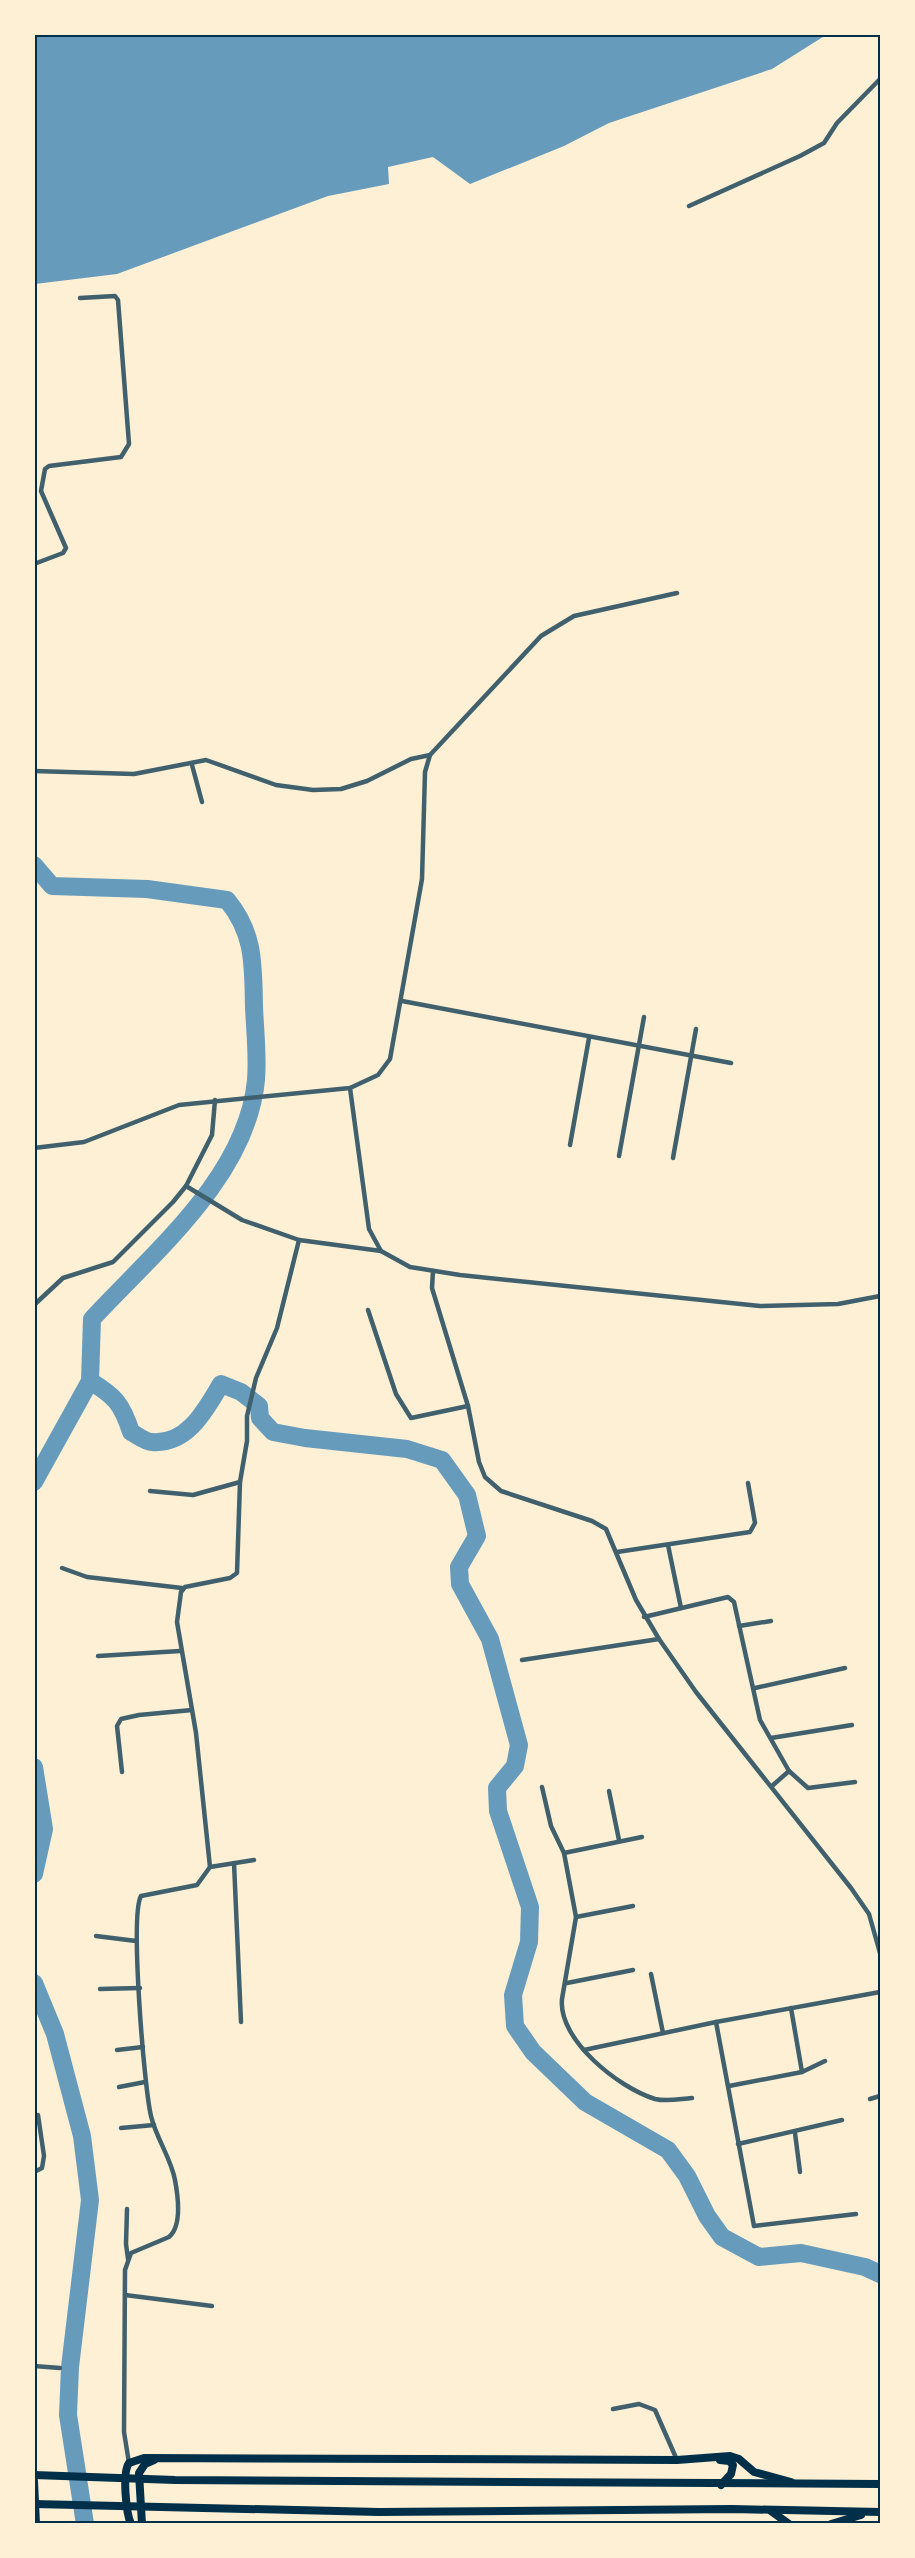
<svg xmlns="http://www.w3.org/2000/svg" width="915" height="2558" font-family="Raleway,sans-serif">
  <style>
    .water { fill: #669bbc }
    .lines { fill: none; stroke-linecap: round; stroke-linejoin: round }
    .river { stroke: #669bbc; stroke-width: 18 }
    .minor { stroke: #3f606c; stroke-width: 4.5 }
    .primary { stroke: #003049; stroke-width: 8 }
    .neatline { fill: none; stroke: #003049; stroke-width: 2 }
  </style>
  <rect width="100%" height="100%" fill="#fdf0d5"/>
  <path class="water" d="M34,35L35,34L826,35L772,69L609,123L564,146L470,184L433,157L388,167L389,184L328,196L117,274L35,284Z"/>
  <g class="lines">
    <g class="river">
      <path d="M34,865L52,886L147,889L227,900C255,934 253,965 254,1007C255,1031 258,1056 256,1080C247,1176 154,1252 92,1319L90,1381L34,1482"/>
      <path d="M90,1381C115,1396 122,1404 131,1432C137,1435 145,1442 152,1442C188,1445 206,1409 221,1384L241,1392L259,1406L260,1418L273,1432L305,1438L407,1449L442,1460L467,1495L477,1536L459,1567L460,1584L490,1639L519,1745L515,1766L497,1788L498,1811L530,1907L529,1942L513,1995L515,2026L533,2052L585,2102L668,2150L687,2176L707,2216L722,2237L759,2257L801,2253L865,2267L880,2274"/>
      <path d="M34,1767L44,1829L34,1874"/>
      <path d="M34,1983L55,2034L82,2136L90,2200L70,2367L68,2415L85,2524"/>
    </g>
    <g class="minor">
      <path d="M689,206L800,156L824,143L837,123L880,79"/>
      <path d="M34,564L63,553L66,548L41,491L45,469L49,466L121,457L129,444L118,300L115,296L80,298"/>
      <path d="M192,765L202,802"/>
      <path d="M34,771L134,774L206,760L276,785L313,790L341,789L367,781L411,759L430,755"/>
      <path d="M402,1001L731,1063"/>
      <path d="M350,1088L369,1229L381,1251L410,1267L460,1275L760,1306L838,1304L880,1296"/>
      <path d="M570,1145L589,1038"/>
      <path d="M34,1148L84,1142L179,1105L350,1088L378,1075L390,1059L422,879L425,772L430,755L541,636L574,616L677,593"/>
      <path d="M619,1156L644,1017"/>
      <path d="M673,1158L696,1029"/>
      <path d="M186,1186L242,1220L299,1240L381,1251"/>
      <path d="M433,1271L432,1288L468,1406L479,1462L485,1477L501,1491L592,1521L606,1529L636,1600L659,1639L696,1692L851,1888L869,1914L880,1953"/>
      <path d="M34,1305L63,1278L113,1262L173,1202L186,1186L212,1135L215,1100"/>
      <path d="M368,1310L396,1394L411,1418L468,1406"/>
      <path d="M150,1491L193,1495L240,1482"/>
      <path d="M668,1545L681,1608"/>
      <path d="M617,1552L750,1532L755,1523L748,1483"/>
      <path d="M62,1568L87,1577L182,1588"/>
      <path d="M644,1617L728,1597L734,1602L760,1720L789,1771L808,1788L855,1782"/>
      <path d="M739,1626L771,1621"/>
      <path d="M98,1656L180,1651"/>
      <path d="M522,1660L659,1639"/>
      <path d="M755,1688L845,1668"/>
      <path d="M771,1738L852,1725"/>
      <path d="M122,1772L117,1726L121,1719L139,1715L192,1710"/>
      <path d="M772,1786L789,1771"/>
      <path d="M542,1787L551,1826L564,1853L576,1917L562,1999C558,2040 619,2088 655,2099C667,2102 679,2099 692,2098"/>
      <path d="M609,1791L619,1840"/>
      <path d="M564,1853L642,1837"/>
      <path d="M234,1863L241,2022"/>
      <path d="M210,1867L254,1860"/>
      <path d="M576,1917L633,1906"/>
      <path d="M96,1936L136,1941"/>
      <path d="M651,1974L663,2033"/>
      <path d="M567,1983L633,1970"/>
      <path d="M100,1989L140,1988"/>
      <path d="M791,2008L802,2072"/>
      <path d="M716,2022L754,2226L856,2214"/>
      <path d="M117,2050L143,2047"/>
      <path d="M584,2050L716,2022L880,1992"/>
      <path d="M729,2086L802,2072L825,2061"/>
      <path d="M119,2087L145,2082"/>
      <path d="M870,2099L880,2096"/>
      <path d="M121,2128L154,2125"/>
      <path d="M795,2133L800,2172"/>
      <path d="M738,2144L842,2120"/>
      <path d="M34,2172L42,2168L44,2156L38,2115"/>
      <path d="M127,2209L126,2244L128,2259"/>
      <path d="M125,2295L212,2306"/>
      <path d="M34,2366L60,2368"/>
      <path d="M613,2409L639,2404L655,2410L677,2460"/>
      <path d="M129,2463L124,2432L125,2270L131,2253L169,2237C182,2226 178,2196 175,2180C171,2158 156,2138 151,2116C144,2087 130,1915 141,1896L197,1885L210,1867L196,1733L177,1622L181,1592L185,1587L230,1578L237,1573L240,1482L247,1441V1416L256,1378L277,1328L299,1240"/>
    </g>
    <g class="primary">
      <path d="M720,2460L729,2461L733,2465L731,2474L721,2485"/>
      <path d="M34,2475L175,2480L880,2484"/>
      <path d="M34,2481L36,2524"/>
      <path d="M34,2504L379,2512L732,2509L880,2512"/>
      <path d="M771,2511L789,2524"/>
      <path d="M131,2524C126,2513 122,2472 129,2463L144,2458L677,2460L730,2456L739,2459L754,2472L791,2482"/>
      <path d="M142,2524L139,2473L145,2464L154,2460"/>
      <path d="M831,2524L861,2515"/>
    </g>
  </g>
  <rect width="915" height="2558" fill="none" stroke="#fdf0d5" stroke-width="72"/>
  <rect x="36" y="36" width="843" height="2486" class="neatline"/>
</svg>
